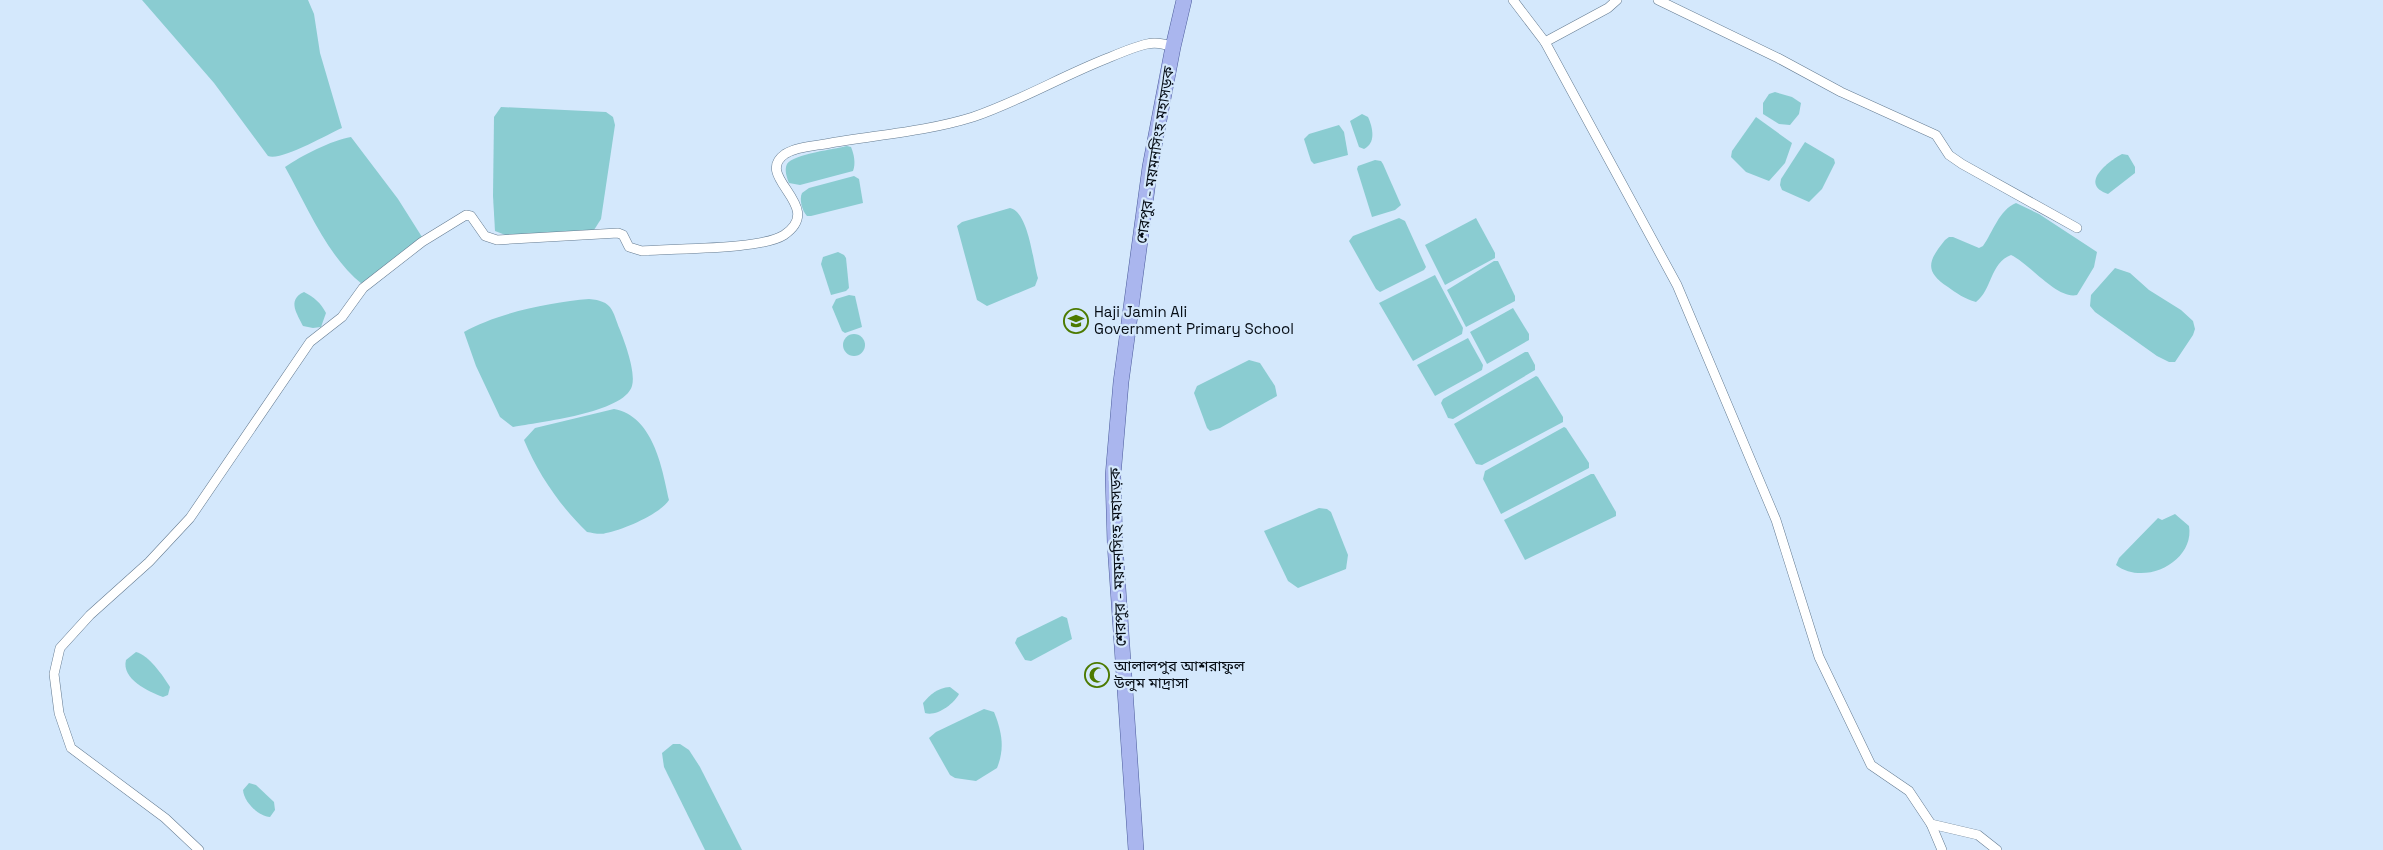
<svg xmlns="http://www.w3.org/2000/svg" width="2383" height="850" font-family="'Space Grotesk','Noto Sans Bengali',sans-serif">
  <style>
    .water { fill: #8accd1 }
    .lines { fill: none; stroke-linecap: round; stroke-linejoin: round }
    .street-casing { stroke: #647b91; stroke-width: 10 }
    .primary-casing { stroke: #4b5b9b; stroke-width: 16 }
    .street { stroke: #fff; stroke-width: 9 }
    .primary { stroke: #aab6ee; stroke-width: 15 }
    .labels { text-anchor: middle; stroke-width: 4.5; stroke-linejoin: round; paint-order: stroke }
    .street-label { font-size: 15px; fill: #050c14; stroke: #d4e8fc }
    .poi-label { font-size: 15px; fill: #050c14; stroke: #d4e8fc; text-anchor: start }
  </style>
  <rect width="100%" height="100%" fill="#d4e8fc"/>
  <g class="water">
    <path d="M142,0H308L314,14L320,53L342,128C326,135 282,161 268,156L214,83Z"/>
    <path d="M1775,92L1792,97L1801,103L1799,114L1790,125L1779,124L1763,114V103L1769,94Z"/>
    <path d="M501,107L606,112L613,117L615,125L601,219L594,230L508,236L495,231L493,196L494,117Z"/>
    <path d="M1362,114L1368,117C1373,128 1376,143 1364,149L1359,147L1350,121Z"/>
    <path d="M1756,117L1792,143L1785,163L1769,181L1746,172L1731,157L1732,151Z"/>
    <path d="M1339,125L1344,132L1348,155L1314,164L1311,161L1304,139L1309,134Z"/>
    <path d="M351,137L398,199L422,237L362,284C327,256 307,206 285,167C301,156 332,140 351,137Z"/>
    <path d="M1805,142L1834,159L1835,163L1822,189L1809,202L1782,190L1780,185L1781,179Z"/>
    <path d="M847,146L851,147C854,154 856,164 853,171L800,185L789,183C787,178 784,170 787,164C793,154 836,149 847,146Z"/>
    <path d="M2122,154L2128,155L2135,167V173L2108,194C2078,184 2109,161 2122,154Z"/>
    <path d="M1375,160L1381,161L1383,164L1401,205L1395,210L1372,217L1357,169L1358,166Z"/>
    <path d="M854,176L859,179L863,203L811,216H807C802,211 799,199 802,193L809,188Z"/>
    <path d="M2016,203L2039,214L2097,252L2094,267L2077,295C2057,300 2029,263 2011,255C1990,263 1992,290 1976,302C1965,299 1956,293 1948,287C1924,271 1928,261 1945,240L1949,237H1953L1979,248L1983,246C1993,232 1999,210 2016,203Z"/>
    <path d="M1010,208C1029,212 1033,263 1038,278L1035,286L987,306L977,300L957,226L962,222Z"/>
    <path d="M1399,218L1405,221L1426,267L1424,270L1380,292L1376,289L1349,241L1353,236Z"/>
    <path d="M1476,218L1495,253V258L1445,285L1425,245Z"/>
    <path d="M838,252L844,255L846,258L849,288L846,291L831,295L821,264L823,257Z"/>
    <path d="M1494,261H1498L1515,296V301L1466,327L1447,290Z"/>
    <path d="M2115,268L2130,273L2149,290L2181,310L2193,321L2195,329L2193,335L2175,362H2169L2157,356L2095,312L2090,306L2091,295Z"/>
    <path d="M1435,275L1463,328L1462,334L1413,361L1379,303Z"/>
    <path d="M304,292C314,297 321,303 326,313L321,327L313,328L303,326C298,315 286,300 304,292Z"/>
    <path d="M849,295L855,296L862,327L845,333L842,331L832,307L836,299Z"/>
    <path d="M589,299C613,301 612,310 620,330C625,343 636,372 632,386C624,413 539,422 513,427L500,417L476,366L464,332C497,313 551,302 589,299Z"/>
    <path d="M1513,308L1529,334V340L1487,364L1470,332Z"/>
    <circle cx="854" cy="345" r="11"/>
    <path d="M1468,338L1483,365L1482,370L1435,396L1417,365Z"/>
    <path d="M1525,352H1528L1535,365V370L1453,419L1448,418L1441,403L1443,399Z"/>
    <path d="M1249,360L1260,363L1275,386L1277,396L1220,428L1210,431L1207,428L1194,393L1197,386Z"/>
    <path d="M1536,376L1538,377L1563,417V422L1482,465L1476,464L1454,424Z"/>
    <path d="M614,409C653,416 662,467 669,500C660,514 623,530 606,533C601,535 593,533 587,532C560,506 538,474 524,440L535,428Z"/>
    <path d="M1564,427L1566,428L1589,463V468L1501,514L1483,479L1485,471Z"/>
    <path d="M1591,474H1594L1616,512V516L1525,560L1504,520Z"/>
    <path d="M1319,508L1327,509L1331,512L1348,555L1346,569L1298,588L1288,581L1264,531Z"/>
    <path d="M2175,514L2189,526C2195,561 2145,587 2116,565L2119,558L2158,518L2162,520Z"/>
    <path d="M1062,616L1067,618L1072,639L1031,661L1025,660L1015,643L1017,638Z"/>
    <path d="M136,652C149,655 163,676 170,687L168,695L163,697C149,692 121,679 126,660Z"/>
    <path d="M950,687L959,694C954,704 936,717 925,713L923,703C931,694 937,688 950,687Z"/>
    <path d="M984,709L994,712C1002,732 1005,748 997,768L976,781L955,778L950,775L929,738L936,732Z"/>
    <path d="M673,744H680L689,750L700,767L742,850H705L664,767L662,753Z"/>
    <path d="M249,783L256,785L274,802L275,810L270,817C258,816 244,802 243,790Z"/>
  </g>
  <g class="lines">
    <defs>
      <g id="street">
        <path d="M1513,0L1545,42L1677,285L1776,520L1819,657L1871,765L1909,791L1931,824L1942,850"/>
        <path d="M1658,0L1778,58L1841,92L1936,135L1949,155L1962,164L2077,228"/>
        <path d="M1545,42L1608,8L1617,0"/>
        <path d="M1931,824L1978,835L1997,850"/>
        <path d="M199,850L165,818L71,748L59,713L54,674L60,648L90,615L149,562L190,518L310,342L342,317L363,288L422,242L466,215L471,216L485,236L497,240L618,233L623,235L629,247L642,251C674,248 761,250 784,235C827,206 752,177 785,154C796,147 813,146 825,144C874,135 925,132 973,117C1020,101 1062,76 1108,58C1120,53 1134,47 1147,44C1155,42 1165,44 1173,47"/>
      </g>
      <path id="primary" d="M1136,850L1115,544L1113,476L1121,382L1150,167L1173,47L1184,0"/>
    </defs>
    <use href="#street" class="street-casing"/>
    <use href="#primary" class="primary-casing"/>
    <use href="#street" class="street"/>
    <use href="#primary" class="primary"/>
  </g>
  <defs>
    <symbol id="school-ring" viewBox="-11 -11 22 22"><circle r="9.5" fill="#d4e8fc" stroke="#4c7a00" stroke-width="1.5"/><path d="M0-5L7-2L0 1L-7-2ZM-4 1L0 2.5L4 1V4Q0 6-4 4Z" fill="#4c7a00"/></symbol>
    <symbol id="mosque-ring" viewBox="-11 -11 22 22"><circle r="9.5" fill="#d4e8fc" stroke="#4c7a00" stroke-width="1.5"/><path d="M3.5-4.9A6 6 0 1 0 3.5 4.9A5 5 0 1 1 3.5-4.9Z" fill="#4c7a00"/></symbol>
  </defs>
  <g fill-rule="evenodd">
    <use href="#school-ring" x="1062" y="307" width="28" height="28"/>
    <use href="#mosque-ring" x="1083" y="661" width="28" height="28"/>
  </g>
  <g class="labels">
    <g class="street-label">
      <text transform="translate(1155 155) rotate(-81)" y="5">শেরপুর - ময়মনসিংহ মহাসড়ক</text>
      <text transform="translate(1118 557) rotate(-92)" y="5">শেরপুর - ময়মনসিংহ মহাসড়ক</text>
    </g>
    <g class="poi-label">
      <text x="1094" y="317">Haji Jamin Ali<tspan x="1094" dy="17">Government Primary School</tspan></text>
      <text x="1114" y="671">আলালপুর আশরাফুল<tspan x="1114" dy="17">উলুম মাদ্রাসা</tspan></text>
    </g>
  </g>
</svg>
